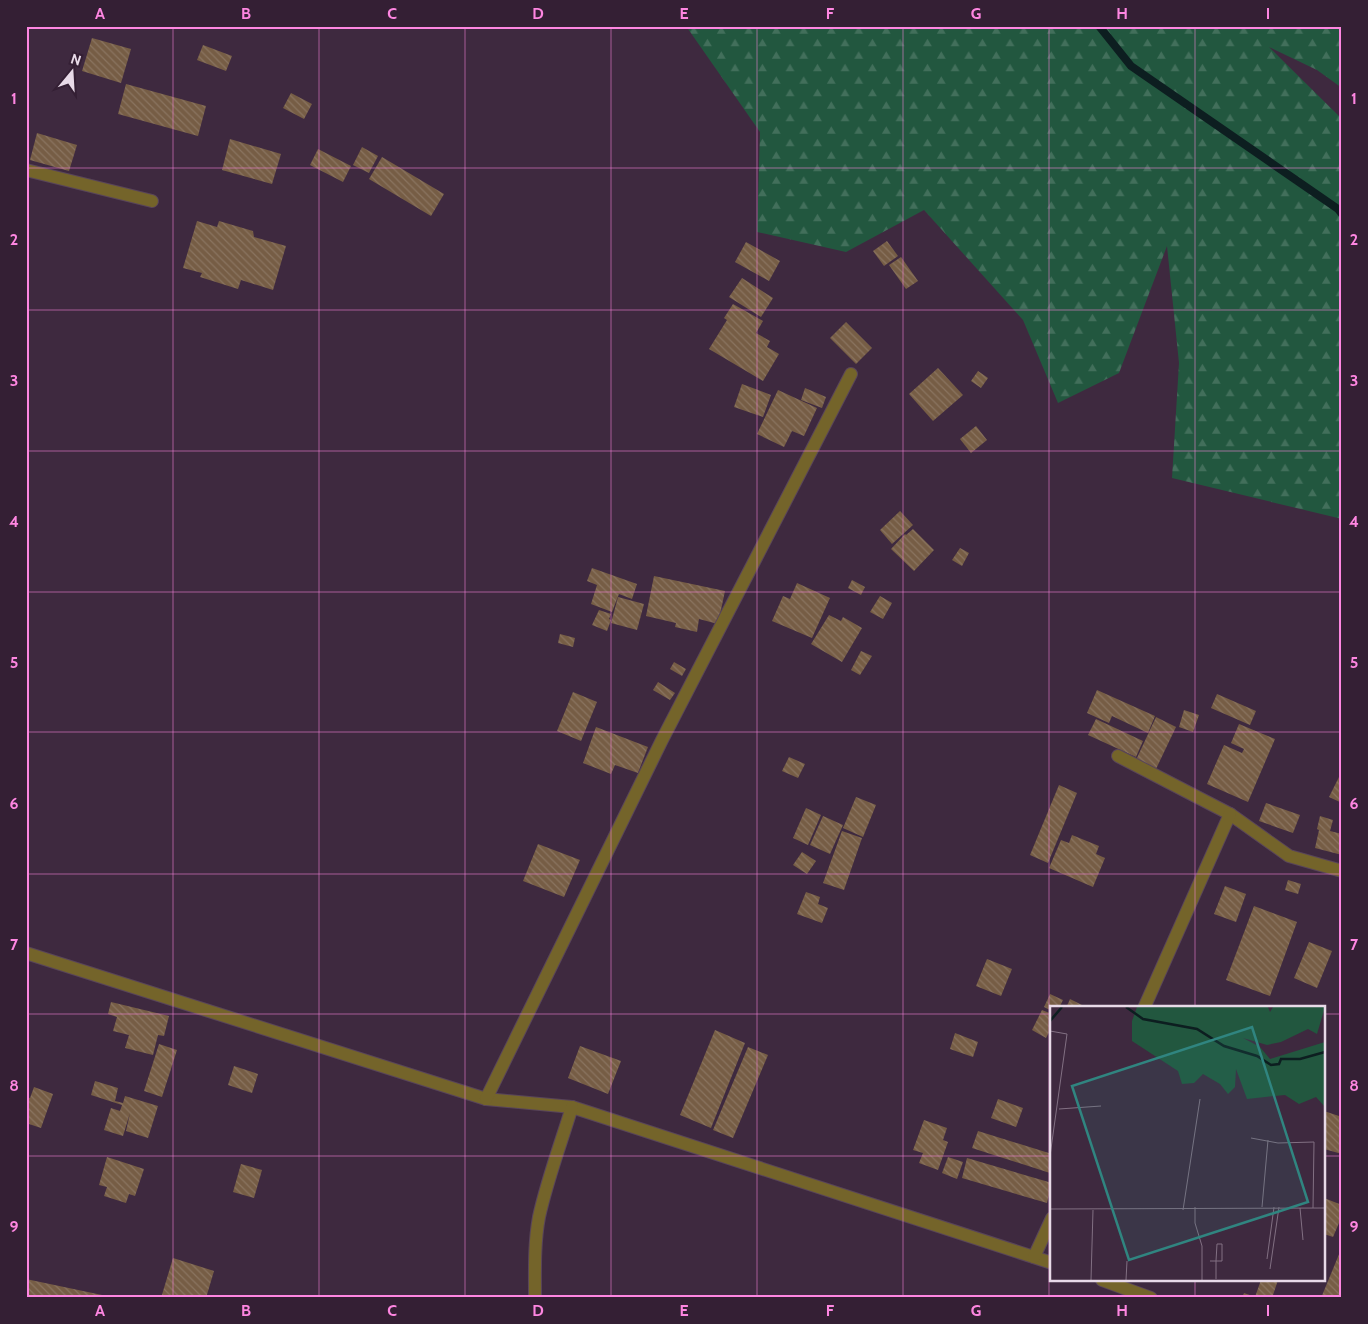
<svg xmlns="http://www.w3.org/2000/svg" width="1368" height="1324" font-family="Cabin,sans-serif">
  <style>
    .forest { fill: url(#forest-firs) }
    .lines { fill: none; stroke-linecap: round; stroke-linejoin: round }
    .stream { stroke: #0d1e20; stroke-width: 8 }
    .building { fill: url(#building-back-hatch) }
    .service-casing { stroke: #59455a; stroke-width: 14 }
    .minor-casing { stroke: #59455a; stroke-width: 14 }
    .service { stroke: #74642a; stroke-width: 12 }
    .minor { stroke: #74642a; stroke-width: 12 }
    .grid { fill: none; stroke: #fe86e1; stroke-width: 1; stroke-opacity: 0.55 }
    .inset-river { fill: none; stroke: #0d1e20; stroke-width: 2.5 }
    .inset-road { fill: none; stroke: #827083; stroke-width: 1 }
    .view { fill: #308580; fill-opacity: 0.15; stroke: #308580; stroke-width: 2.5 }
    .inset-edge { fill: none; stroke: #e8dae8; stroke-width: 2.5 }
    .neatline { fill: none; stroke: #fe86e1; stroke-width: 2 }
    .grid-label { font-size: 16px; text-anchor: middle; font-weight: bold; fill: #fe86e1 }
  </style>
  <defs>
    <pattern id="forest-firs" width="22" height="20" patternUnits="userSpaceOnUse" patternTransform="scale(1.25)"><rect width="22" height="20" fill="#22573f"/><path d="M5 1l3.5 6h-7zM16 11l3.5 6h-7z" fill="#426f5b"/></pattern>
    <pattern id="building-back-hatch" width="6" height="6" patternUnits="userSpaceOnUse" patternTransform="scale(1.25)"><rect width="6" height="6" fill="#765d45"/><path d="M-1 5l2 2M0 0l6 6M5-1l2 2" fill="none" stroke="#8a7460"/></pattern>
  </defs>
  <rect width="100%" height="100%" fill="#3e293f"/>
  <path class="forest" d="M686,26H1342V88L1317,70L1269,47L1342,119V519L1172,478L1179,363L1167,246L1119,373L1058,403L1023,320L924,210L846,252L757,232L760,132Z"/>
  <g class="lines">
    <path class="stream" d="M1099,26L1131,66L1338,209L1342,214"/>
  </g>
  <g class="building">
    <path d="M92,38L131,49L121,83L82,71Z"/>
    <path d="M203,45L232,56L226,71L197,60Z"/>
    <path d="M126,84L206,106L198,136L118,114Z"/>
    <path d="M291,93L312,104L304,119L283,108Z"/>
    <path d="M37,133L77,145L69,171L30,160Z"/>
    <path d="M230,139L281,154L272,184L222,170Z"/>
    <path d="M362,147L378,156L369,173L353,165Z"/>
    <path d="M318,149L351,166L343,182L310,165Z"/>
    <path d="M382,157L444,194L431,216L369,179Z"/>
    <path d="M197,221L217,227L219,221L253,231L254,237L286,246L273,290L241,280L238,289L200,277L202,273L183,268Z"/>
    <path d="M887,241L898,256L884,266L873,251Z"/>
    <path d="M746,242L780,261L769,281L735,262Z"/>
    <path d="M901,257L918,281L906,289L889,265Z"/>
    <path d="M742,278L773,298L761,317L729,297Z"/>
    <path d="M733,304L763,321L756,333L770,341L767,347L779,354L763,381L709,349L727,320L724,318Z"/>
    <path d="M846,322L872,348L856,364L830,338Z"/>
    <path d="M938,368L963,395L933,421L909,394Z"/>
    <path d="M978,371L988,378L981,388L971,381Z"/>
    <path d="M742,384L771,395L763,417L734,407Z"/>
    <path d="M805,388L826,397L822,408L801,400Z"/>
    <path d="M778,390L817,408L804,436L792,431L784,447L757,434Z"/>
    <path d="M976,426L987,440L971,453L960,439Z"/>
    <path d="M900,511L913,525L892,544L880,530Z"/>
    <path d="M913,529L934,550L914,571L891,549L905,534L906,535Z"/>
    <path d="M960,548L969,553L962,566L952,560Z"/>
    <path d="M592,568L637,584L632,599L619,594L612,612L591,604L597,585L587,581Z"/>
    <path d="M654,576L725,591L718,624L699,619L697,632L675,627L676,623L646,616Z"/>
    <path d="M852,580L865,587L861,595L848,588Z"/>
    <path d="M797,583L830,598L812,638L772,621L783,596L790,599Z"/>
    <path d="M880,596L892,603L883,619L870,612Z"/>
    <path d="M618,597L644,604L637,630L611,623Z"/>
    <path d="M599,610L611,614L609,619L611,620L607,631L592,625Z"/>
    <path d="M829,615L841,621L843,617L862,628L842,662L811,644Z"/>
    <path d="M560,634L575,638L573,647L558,643Z"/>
    <path d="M861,651L872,656L860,675L851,670Z"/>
    <path d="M674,662L686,669L682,676L670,669Z"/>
    <path d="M658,682L675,693L670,700L653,690Z"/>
    <path d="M1097,690L1155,716L1148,733L1112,716L1109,723L1087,713Z"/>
    <path d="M573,692L597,702L581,741L557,731Z"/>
    <path d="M1217,694L1256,711L1250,725L1211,708Z"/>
    <path d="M1184,710L1199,715L1193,732L1179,727Z"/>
    <path d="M1156,717L1176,727L1156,769L1136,760Z"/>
    <path d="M1096,719L1143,741L1136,757L1088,735Z"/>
    <path d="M1239,724L1275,739L1248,802L1207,784L1224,745L1242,753L1244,749L1231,743Z"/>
    <path d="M596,727L648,747L638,773L615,765L611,774L583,763Z"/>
    <path d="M789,757L805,764L798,778L782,771Z"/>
    <path d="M1342,771V803L1329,797Z"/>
    <path d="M1059,785L1077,793L1048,863L1030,855Z"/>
    <path d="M856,797L876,805L863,837L843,828Z"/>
    <path d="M1266,803L1300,815L1293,833L1259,821Z"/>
    <path d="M806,808L821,815L808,845L793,838Z"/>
    <path d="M823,816L843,825L830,854L810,845Z"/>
    <path d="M1320,816L1333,820L1330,831L1342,834V855L1315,848L1319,830L1317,829Z"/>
    <path d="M842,831L862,838L844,890L823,883Z"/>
    <path d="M1072,835L1099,846L1096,854L1105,858L1093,887L1049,868L1061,840L1069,843Z"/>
    <path d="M538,844L580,860L564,897L523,881Z"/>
    <path d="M802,852L816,861L807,874L793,865Z"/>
    <path d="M1288,880L1301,884L1298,894L1285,890Z"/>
    <path d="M1225,886L1246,894L1236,922L1214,914Z"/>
    <path d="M806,892L820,897L818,904L828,908L822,923L797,914Z"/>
    <path d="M1254,906L1297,922L1270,996L1226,980Z"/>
    <path d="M1309,942L1332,951L1317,988L1294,978Z"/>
    <path d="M987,959L1012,969L1001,996L976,986Z"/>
    <path d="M1050,994L1063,1000L1059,1008H1052V1011L1044,1007Z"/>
    <path d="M1070,999L1088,1008H1066Z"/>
    <path d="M111,1002L169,1016L164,1036L158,1035L153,1055L125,1048L129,1035L113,1031L117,1017L108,1014Z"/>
    <path d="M1042,1010L1052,1014V1027L1046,1038L1032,1030Z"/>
    <path d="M715,1030L745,1043L711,1128L680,1115Z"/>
    <path d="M955,1033L978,1042L973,1057L950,1049Z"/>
    <path d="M159,1044L177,1050L162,1097L144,1091Z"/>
    <path d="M580,1046L621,1061L608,1094L568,1078Z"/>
    <path d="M748,1047L768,1055L733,1138L713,1130Z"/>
    <path d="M234,1066L258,1074L252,1093L228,1085Z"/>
    <path d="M95,1081L118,1088L115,1101L123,1103L125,1096L158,1106L148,1138L126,1131L130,1113L123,1136L104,1130L111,1108L120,1111L122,1105L91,1095Z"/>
    <path d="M34,1087L53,1094L41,1128L26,1123V1097L30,1098Z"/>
    <path d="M998,1099L1023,1108L1016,1127L991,1118Z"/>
    <path d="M1324,1111L1342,1117V1154L1324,1149Z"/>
    <path d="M924,1120L947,1128L943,1140L948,1142L938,1170L919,1163L923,1153L913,1150Z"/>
    <path d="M978,1131L1052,1154V1169L1050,1173L972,1148Z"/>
    <path d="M107,1157L144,1169L135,1196L129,1194L126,1203L104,1196L107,1187L99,1185Z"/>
    <path d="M948,1157L963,1162L957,1179L942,1173Z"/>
    <path d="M967,1158L1052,1183L1047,1203L962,1178Z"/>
    <path d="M241,1164L262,1170L254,1198L233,1192Z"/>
    <path d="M1324,1198L1342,1205V1216L1333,1237L1324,1234Z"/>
    <path d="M1342,1247V1298H1321Z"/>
    <path d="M173,1258L214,1271L206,1298H161Z"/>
    <path d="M26,1279L102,1295V1298H26Z"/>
    <path d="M1261,1280H1278L1272,1298H1242L1244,1293L1255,1297Z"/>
  </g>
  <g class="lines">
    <defs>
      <path id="service" d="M26,170L152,201"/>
      <g id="minor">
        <path d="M1118,756L1230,814L1289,856L1342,871"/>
        <path d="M26,953L486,1099L572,1107L1052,1263"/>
        <path d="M1144,1008L1230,814"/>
        <path d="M486,1099L662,740L851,374"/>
        <path d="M1034,1257L1052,1218"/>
        <path d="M1102,1280L1151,1298"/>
        <path d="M535,1298C535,1271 534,1244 539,1217C547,1180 561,1143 572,1107"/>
      </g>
    </defs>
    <use href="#service" class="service-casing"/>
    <use href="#minor" class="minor-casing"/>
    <use href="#service" class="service"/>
    <use href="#minor" class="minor"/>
  </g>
  <path class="grid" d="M173,26V1298M319,26V1298M465,26V1298M611,26V1298M757,26V1298M903,26V1298M1049,26V1298M1195,26V1008M26,168H1342M26,310H1342M26,451H1342M26,592H1342M26,732H1342M26,874H1342M26,1014H1052M1324,1014H1342M26,1156H1052M1324,1156H1342M1195,1280V1298"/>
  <g transform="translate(1050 1006)">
    <rect width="275" height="275" fill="#3e293f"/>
    <path d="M87,1H218L220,6L223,1H275L267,28L258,23L231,36L217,39L193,32L210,41L220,53L275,36V101L266,91L249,98L235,89L197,93L186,63L185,81L178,88L170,78L153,68L144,77L132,78L128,65L82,35V15Z" fill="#22573f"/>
    <path class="inset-river" d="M76,1L93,13L147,23L174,40L207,50L221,59L229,58L231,53H250L275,46M0,15L12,1"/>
    <path class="inset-road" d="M0,25L17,28L0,150M9,103L51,100M201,132L228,137L264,136L263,202M145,201V217L152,240V274M212,201L218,134M250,202L253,234M0,203L275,202M133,204L150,93M217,253L224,201M160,255H172V238H167L166,255V273M220,263L229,201M41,274L43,204M76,274L77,255"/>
    <path class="view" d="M202,21L258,196L79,254L22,80Z"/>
    <rect width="275" height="275" class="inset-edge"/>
  </g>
  <rect width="1368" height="1324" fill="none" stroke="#341f34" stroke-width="55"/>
  <g transform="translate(72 72) rotate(18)" stroke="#341f34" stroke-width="4" paint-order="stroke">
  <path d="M0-4L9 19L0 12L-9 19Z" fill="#e8dae8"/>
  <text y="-8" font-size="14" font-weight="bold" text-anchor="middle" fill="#e8dae8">N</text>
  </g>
  <rect x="28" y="28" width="1312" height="1268" class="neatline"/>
  <g class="grid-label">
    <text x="100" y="19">A</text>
    <text x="246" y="19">B</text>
    <text x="392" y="19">C</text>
    <text x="538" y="19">D</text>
    <text x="684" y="19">E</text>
    <text x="830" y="19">F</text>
    <text x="976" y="19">G</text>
    <text x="1122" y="19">H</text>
    <text x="1268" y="19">I</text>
    <text x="14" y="104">1</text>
    <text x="1354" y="104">1</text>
    <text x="14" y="245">2</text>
    <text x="1354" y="245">2</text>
    <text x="14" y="386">3</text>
    <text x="1354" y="386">3</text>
    <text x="14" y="527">4</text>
    <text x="1354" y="527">4</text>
    <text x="14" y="668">5</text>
    <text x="1354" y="668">5</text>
    <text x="14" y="809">6</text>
    <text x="1354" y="809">6</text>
    <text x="14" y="950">7</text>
    <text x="1354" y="950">7</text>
    <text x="14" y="1091">8</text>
    <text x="1354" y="1091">8</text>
    <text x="14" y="1232">9</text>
    <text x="1354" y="1232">9</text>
    <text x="100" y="1316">A</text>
    <text x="246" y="1316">B</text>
    <text x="392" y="1316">C</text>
    <text x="538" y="1316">D</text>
    <text x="684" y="1316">E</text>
    <text x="830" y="1316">F</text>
    <text x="976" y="1316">G</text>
    <text x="1122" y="1316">H</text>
    <text x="1268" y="1316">I</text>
  </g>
</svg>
